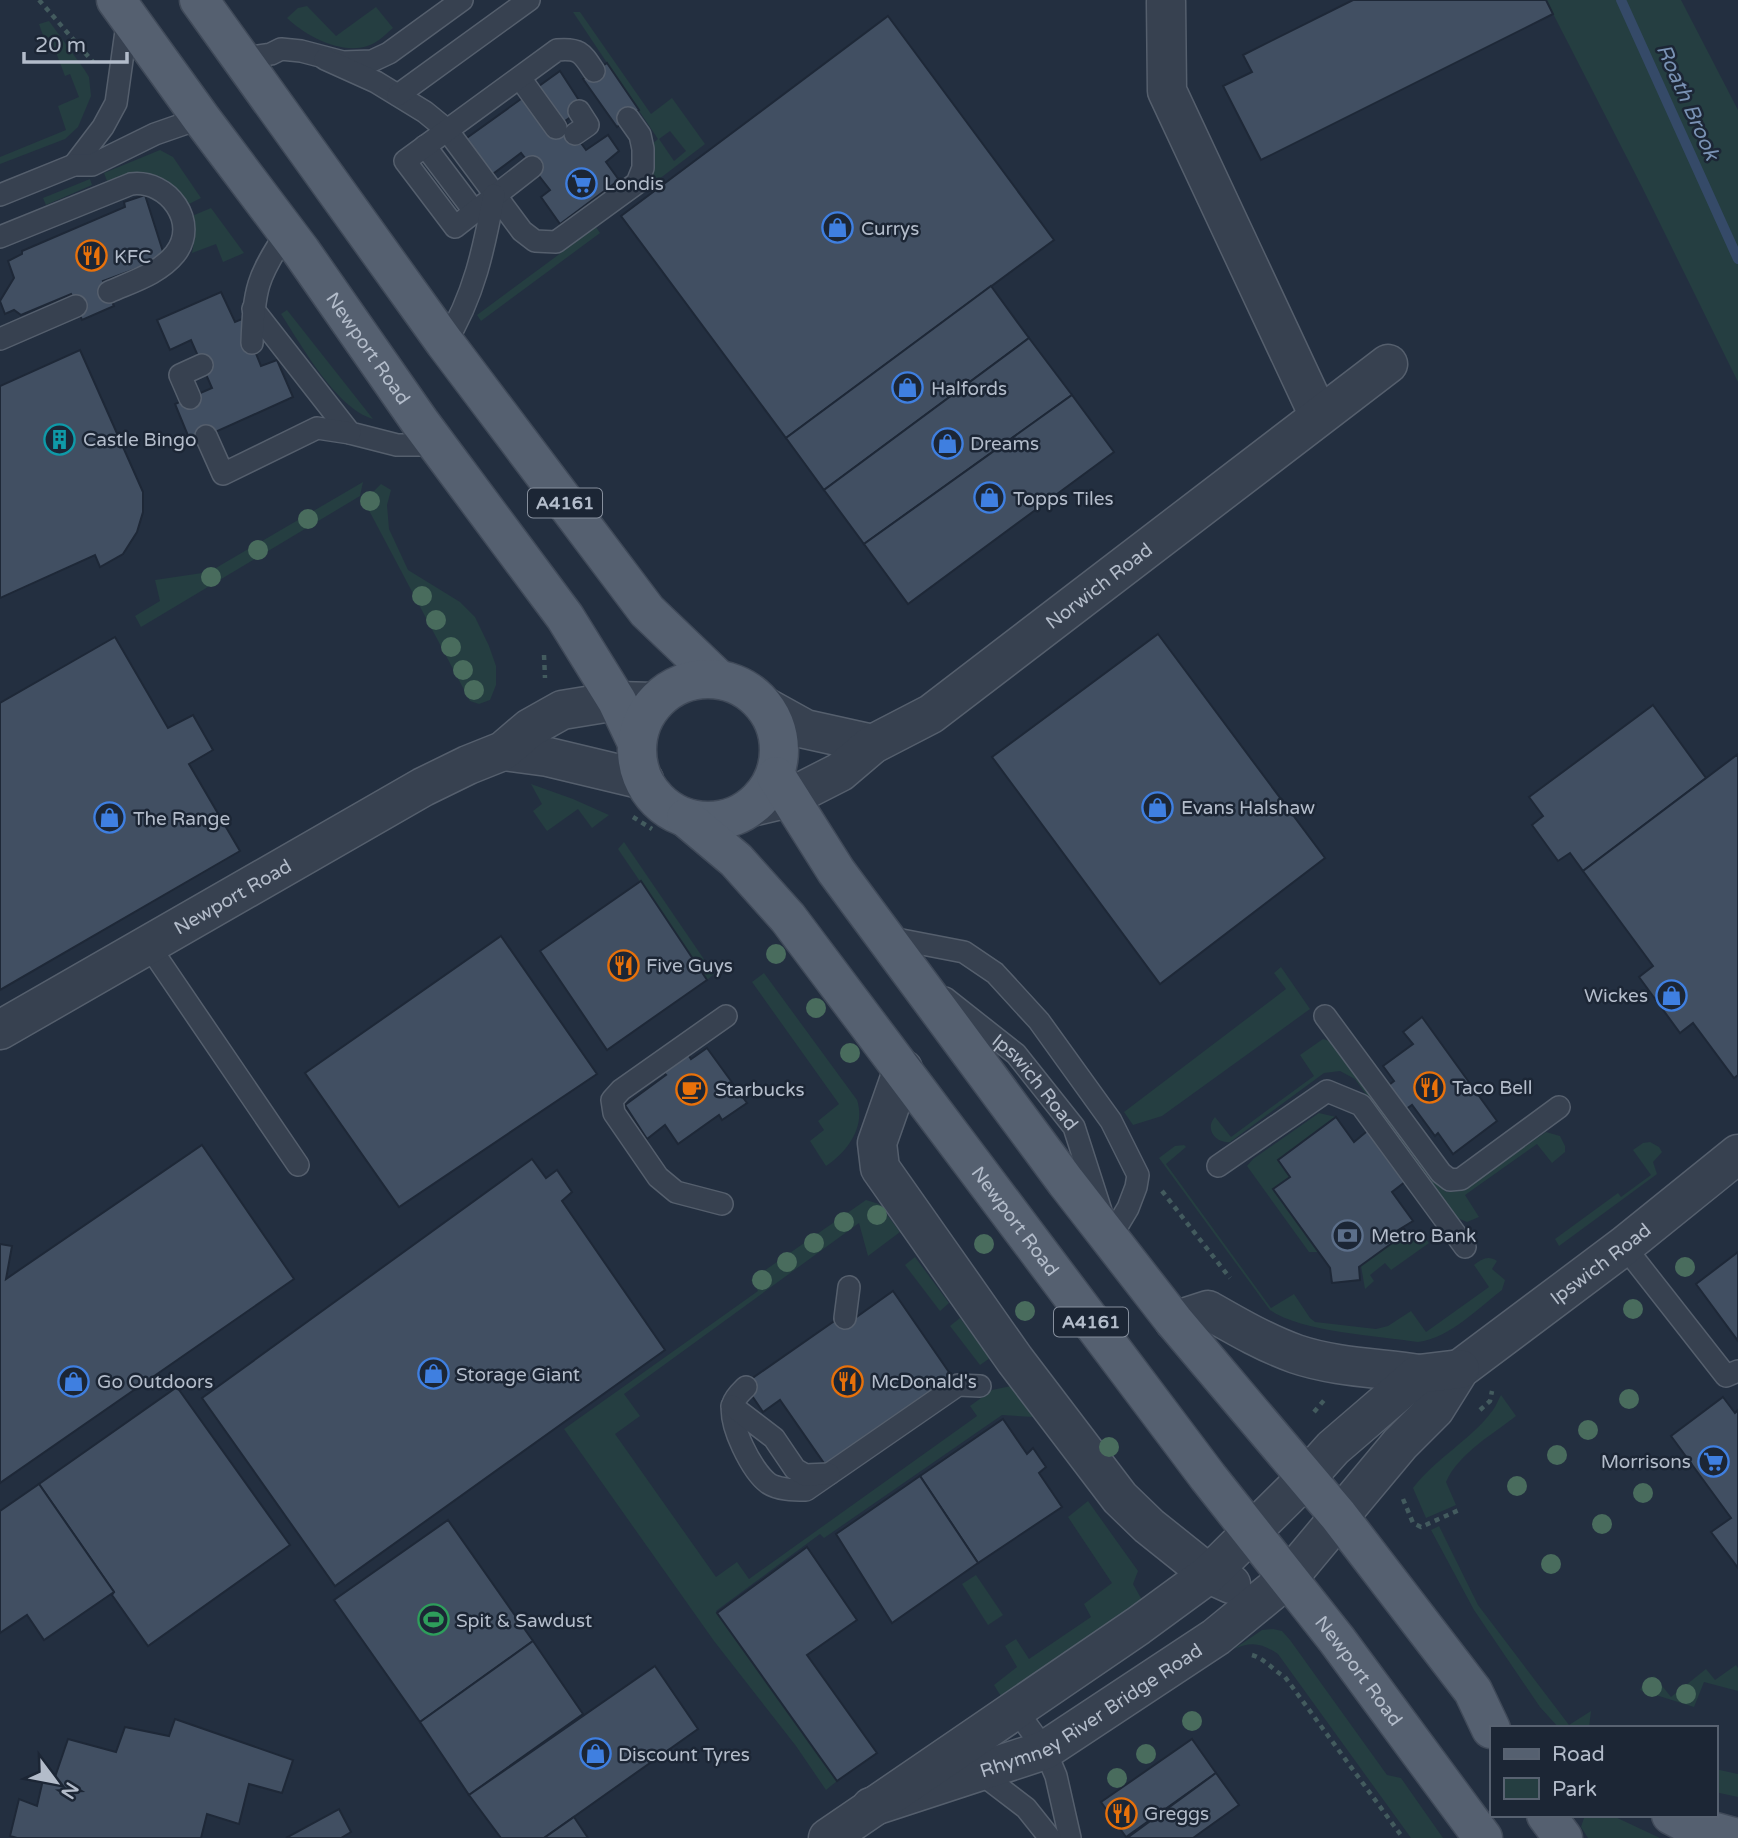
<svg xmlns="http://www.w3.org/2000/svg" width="1738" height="1838" font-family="'Varela Round',sans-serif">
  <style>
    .green { fill: #253e41; fill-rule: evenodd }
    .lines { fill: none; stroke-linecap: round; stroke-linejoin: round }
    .stream { stroke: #354a68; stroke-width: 10 }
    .building { fill: #414f62; stroke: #1e2837; stroke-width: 2 }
    .lane-casing { stroke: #555f6d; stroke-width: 24 }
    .street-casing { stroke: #555f6d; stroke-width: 41 }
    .primary-casing { stroke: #404a59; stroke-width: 41 }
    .path { stroke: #435b5e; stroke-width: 4.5; stroke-dasharray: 5 5; stroke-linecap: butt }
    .lane { stroke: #374150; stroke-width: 21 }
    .street { stroke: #374150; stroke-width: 38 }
    .primary { stroke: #556070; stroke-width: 38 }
    .tree { fill: #496c5d }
    .labels { text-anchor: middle; stroke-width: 5; stroke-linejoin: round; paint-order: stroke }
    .shield { fill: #1c2635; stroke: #868f9d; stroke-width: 2 }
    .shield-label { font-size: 18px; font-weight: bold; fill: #b3bcca }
    .poi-label { font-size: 19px; fill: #b3bcca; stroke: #1c2635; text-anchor: start }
    .street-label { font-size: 19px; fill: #b3bcca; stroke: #1c2635 }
    .water-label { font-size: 21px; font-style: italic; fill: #7992b4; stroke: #1c2635 }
  </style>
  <rect width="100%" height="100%" fill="#232f40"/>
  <g class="green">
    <path d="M1546,0H1681L1738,110V382L1642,187Z"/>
    <path d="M307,6L336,36L376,7L393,28C386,34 378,42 370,45C342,56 306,36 287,18L298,8Z"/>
    <path d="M573,12H580L651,114L672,98L705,144L650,186L651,145L658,139ZM670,131L686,151L674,161L659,139Z"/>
    <path d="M49,21L84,69L89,77L91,96L78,127L65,139L0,164V157L66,130L58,106L79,97L70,74L65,76L52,42L46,44L39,24Z"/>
    <path d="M160,150L173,157L201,198L187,205C164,170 144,168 107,181L104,173Z"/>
    <path d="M90,179L92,185L46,205L43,198Z"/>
    <path d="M211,208L244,253L223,262L216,244L192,253L195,237L192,216Z"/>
    <path d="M596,227L600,233L481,321L477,315Z"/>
    <path d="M287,310L373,419C336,408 302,346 281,314Z"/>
    <path d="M363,482L360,496L141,627L135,616L160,601L155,580L209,572Z"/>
    <path d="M381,484L391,490L387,505L389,529L408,570L460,602L475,617L489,646L496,666V685L490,700L479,704L470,701L364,501Z"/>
    <path d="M531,784L573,799L609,815L592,828L578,809L547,831L533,811L542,804Z"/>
    <path d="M624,842L714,974L707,980L618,849Z"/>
    <path d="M1281,967L1310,1009L1162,1116L1133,1125L1124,1112L1286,989L1274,973Z"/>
    <path d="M764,973L857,1100C866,1127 847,1152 826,1166L810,1141L824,1130L818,1121L839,1104L752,982Z"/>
    <path d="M1323,1039L1333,1042L1435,1182L1446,1192L1461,1191L1546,1132L1560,1136L1565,1146V1152L1552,1163L1537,1144L1465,1195L1479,1217L1467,1222L1455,1217L1355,1079L1340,1071L1324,1073L1230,1142C1216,1144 1204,1129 1215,1117L1231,1137L1314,1076L1300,1055Z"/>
    <path d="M1319,1113L1336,1117L1278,1160L1290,1177L1273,1190L1319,1252H1309L1247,1166L1253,1159Z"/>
    <path d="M1650,1142L1659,1147L1662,1152L1653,1162L1657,1174L1559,1246L1555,1239L1618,1193L1621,1197L1651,1175L1633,1150L1643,1143Z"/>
    <path d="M1184,1145L1186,1147L1166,1164L1271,1308L1294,1294L1310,1318L1315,1322L1376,1329L1388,1326L1411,1311L1426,1332L1489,1287L1474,1265C1482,1259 1488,1255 1497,1261L1492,1269L1505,1280L1502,1290C1478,1308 1450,1338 1418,1342C1379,1336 1301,1332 1270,1310L1159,1158L1175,1146Z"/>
    <path d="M866,1200L879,1204L900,1232L868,1256L859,1223L624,1394L640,1416L615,1434L716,1577L737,1562L749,1579L977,1416L970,1406L992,1390L1011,1386L1033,1417L1002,1415L824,1538L820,1534L716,1611L837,1781L826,1790L796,1746L714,1641L564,1429L758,1291L751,1280Z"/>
    <path d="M1400,1229L1404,1235L1408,1233L1413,1239L1421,1233L1429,1243L1391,1270L1385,1263L1370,1275L1374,1281L1365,1289L1361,1266L1399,1238L1395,1232Z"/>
    <path d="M915,1257L949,1303L940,1311L905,1265Z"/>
    <path d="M960,1318L990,1358L980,1365L950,1326Z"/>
    <path d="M1501,1395L1516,1416C1492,1435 1459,1453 1446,1482L1456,1505L1426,1518L1413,1488C1436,1458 1472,1439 1493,1410C1496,1406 1498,1400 1501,1395Z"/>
    <path d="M1088,1501L1138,1571L1133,1584L1142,1600L1002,1698L994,1685L1017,1667L1005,1646L1016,1639L1029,1659L1091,1617L1084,1604L1112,1583L1068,1517Z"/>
    <path d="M1439,1526L1478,1605L1569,1725L1591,1711L1589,1728H1559L1540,1707L1474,1610L1431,1530Z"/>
    <path d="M976,1575L1003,1615L988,1625L962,1584Z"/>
    <path d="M1273,1629L1282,1631L1290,1640L1387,1775L1401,1778L1443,1838H1411L1278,1654C1262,1643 1251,1641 1234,1649L1262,1630Z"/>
    <path d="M1736,1665L1738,1668V1691L1704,1682L1694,1707L1640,1690L1643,1684L1654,1676L1671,1697L1706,1669L1715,1680Z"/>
    <path d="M1715,1769L1738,1774V1797L1715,1792Z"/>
    <path d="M1585,1815H1611L1660,1838H1588L1581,1827Z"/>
  </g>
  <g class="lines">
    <path class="stream" d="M1621,0L1738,259"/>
  </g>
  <g class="building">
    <path d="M1353,0H1546L1553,14L1261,160L1223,86L1252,72L1243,55Z"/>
    <path d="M888,16L1054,240L786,438L621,216Z"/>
    <path d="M607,63L639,110L617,127L583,79Z"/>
    <path d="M560,71L584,108L565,121L586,150L608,135L619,151L606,162L619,180L560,224L541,197L550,190L521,153L490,176L464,140Z"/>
    <path d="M145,195L165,258L103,281L114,306L82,320L71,294L21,315L14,310L5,314L0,301L14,278L8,261L22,254V251L125,207L124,202Z"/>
    <path d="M991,286L1029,338L824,490L786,438Z"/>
    <path d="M221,292L235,322L242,319L261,366L277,360L293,397L191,443L175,404L212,388L191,340L170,350L157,320Z"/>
    <path d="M1029,338L1072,395L864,544L824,490Z"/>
    <path d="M80,350L143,492V512L137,532L123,554L100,567L95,555L0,598V386Z"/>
    <path d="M1072,395L1114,452L908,604L864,544Z"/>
    <path d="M1158,634L1325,858L1160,984L992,757Z"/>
    <path d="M115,637L168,728L193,715L213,750L189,764L240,851L0,990V703Z"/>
    <path d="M1653,705L1706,778L1583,871L1570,853L1558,861L1532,825L1543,816L1529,797Z"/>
    <path d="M1738,754V1075L1734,1078L1693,1023L1680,1033L1639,977L1653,966L1583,871Z"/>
    <path d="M641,881L707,980L607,1050L540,951Z"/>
    <path d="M501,936L597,1074L399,1207L305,1073Z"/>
    <path d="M1422,1017L1497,1121L1453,1154L1438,1133L1435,1136L1412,1105L1402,1112L1385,1088L1394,1081L1383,1066L1413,1044L1403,1032Z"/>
    <path d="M707,1048L747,1103L722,1120L719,1115L678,1144L665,1125L647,1139L625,1105L666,1075L662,1071L687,1053L691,1059Z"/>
    <path d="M1336,1117L1354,1142L1372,1127L1410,1178L1392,1192L1413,1221L1395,1232L1399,1238L1359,1267L1360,1280L1332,1283L1330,1268L1273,1189L1290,1177L1278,1160Z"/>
    <path d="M202,1145L294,1279L0,1483V1244L12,1246L6,1279Z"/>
    <path d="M532,1159L546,1178L557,1170L572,1192L562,1201L665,1350L335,1586L202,1398Z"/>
    <path d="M1738,1252V1341L1696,1284Z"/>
    <path d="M893,1291L953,1378L826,1466L780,1400L763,1412L744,1384L843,1315L848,1323Z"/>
    <path d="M177,1387L290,1545L148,1646L112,1595L114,1592L39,1484Z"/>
    <path d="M1723,1397L1735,1413L1738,1410V1568L1711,1532L1731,1518L1671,1436Z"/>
    <path d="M1003,1419L1027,1454L1033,1448L1046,1467L1039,1473L1062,1507L978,1563L920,1476Z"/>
    <path d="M920,1476L978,1563L892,1623L836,1534Z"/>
    <path d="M39,1484L114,1592L44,1640L27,1615L0,1633V1511Z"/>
    <path d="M448,1520L533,1641L420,1722L334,1600Z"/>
    <path d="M807,1547L857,1620L807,1655L877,1753L837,1781L717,1613Z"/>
    <path d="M533,1641L583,1714L469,1795L420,1722Z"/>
    <path d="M655,1666L698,1729L544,1838H501L469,1795Z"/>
    <path d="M175,1719L293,1760L282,1793L249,1784L239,1824L207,1814L201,1838H17L10,1836L19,1799L37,1806L45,1771L55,1777L68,1739L116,1752L125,1727L169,1736Z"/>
    <path d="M1192,1739L1216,1773L1126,1837L1101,1802Z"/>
    <path d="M1216,1773L1239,1805L1193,1838H1127Z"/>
    <path d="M339,1809L351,1832L341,1838H286Z"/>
    <path d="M574,1817L588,1838H544Z"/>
  </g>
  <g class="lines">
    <defs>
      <g id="lane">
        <path d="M240,59L271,54L281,49L301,51L343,62L372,61L389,53L462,0"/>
        <path d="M325,59L376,82L425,112L447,130L522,231L535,241L556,242L637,183L643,168V149L640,135L628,118"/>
        <path d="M520,78L556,128"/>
        <path d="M398,95L529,0"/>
        <path d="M575,134L588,125L579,111"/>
        <path d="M425,146L474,211"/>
        <path d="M74,165L103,127L116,103L128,17"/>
        <path d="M532,167L455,227L405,161L557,50C580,48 582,53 594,71"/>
        <path d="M0,195L74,165H92L155,134L201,118"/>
        <path d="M0,237L131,184C168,179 200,223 175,254C159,274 131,282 109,292"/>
        <path d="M253,309L350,433L397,445H438"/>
        <path d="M0,339L76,306"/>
        <path d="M252,343C254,289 257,277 287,232"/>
        <path d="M445,343C474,297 484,248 494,195"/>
        <path d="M190,398L180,375L202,365"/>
        <path d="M206,436L223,474L317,428L350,433"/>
        <path d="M886,937L964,952L995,973L1039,1021L1111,1121L1138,1175L1136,1187L1128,1208L1110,1238"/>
        <path d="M149,946L298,1165"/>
        <path id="s1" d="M945,998L1016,1054L1074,1127L1101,1211"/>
        <path d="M1325,1016L1441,1173L1450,1180L1461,1179L1559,1107"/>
        <path d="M1218,1166L1327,1091L1361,1105L1465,1247"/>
        <path d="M722,1204L676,1192L658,1177L614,1113L612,1100L621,1090L726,1016"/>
        <path d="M1624,1246L1726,1376L1738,1371"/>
        <path d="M845,1318L849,1287"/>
        <path d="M746,1387C741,1392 735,1397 733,1404C728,1424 752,1471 768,1483C778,1490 794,1490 806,1490L958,1385L980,1386"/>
        <path d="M732,1406L774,1438L795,1469L805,1475L829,1474"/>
        <path d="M1016,1710L1045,1750L1056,1776L1070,1838"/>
        <path d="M978,1767L992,1782L1026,1808L1050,1838"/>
      </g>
      <g id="street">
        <path d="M1166,2L1167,91L1319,416"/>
        <path d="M767,708L805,729L873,744"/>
        <path d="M503,751L548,757L644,780"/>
        <path id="s2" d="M751,807L789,798L840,772L873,744L931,714L1388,364"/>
        <path id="s3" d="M0,1030L423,787L468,765L503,751L530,728L562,710L617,701L654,702"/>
        <path d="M903,1069L877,1143L880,1168L1015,1360L1120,1498L1149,1526L1209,1574L1231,1584"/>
        <path d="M1174,1321L1208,1310C1236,1326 1265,1343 1296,1354C1334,1367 1379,1368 1419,1374"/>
        <path id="s4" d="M871,1807L1045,1750L1216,1637L1289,1577L1400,1444L1435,1409L1460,1369L1624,1246L1738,1154"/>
        <path d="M828,1838L1138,1626L1209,1574L1307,1477L1333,1448L1419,1374L1460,1369"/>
      </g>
      <g id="primary">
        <path id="s5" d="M116,0L201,118L301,251L420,422L565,617L617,701L637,743"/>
        <path d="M199,0L445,343L647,611L717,678"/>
        <circle cx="708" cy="750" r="71"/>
        <path d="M776,776L836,871L1066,1182L1174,1321L1338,1515L1473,1691L1491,1729"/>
        <path id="s6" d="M686,818L736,860L788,918L1208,1477L1337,1640L1483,1838"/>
        <path d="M1546,1815L1563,1838"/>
        <path d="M1671,1815L1690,1825L1737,1838"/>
      </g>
    </defs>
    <use href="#lane" class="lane-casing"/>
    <use href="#street" class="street-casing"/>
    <use href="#primary" class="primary-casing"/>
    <g class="path">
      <path d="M39,0L93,62"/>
      <path d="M544,655L545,678"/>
      <path d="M633,817L652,829"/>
      <path d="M1162,1191L1230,1278"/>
      <path d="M1480,1410L1490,1401L1492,1391"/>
      <path d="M1314,1412L1326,1398"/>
      <path d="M1403,1499L1413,1523L1421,1527L1459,1510"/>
      <path d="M1252,1655C1265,1659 1273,1670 1285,1677L1403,1838"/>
    </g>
    <use href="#lane" class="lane"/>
    <use href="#street" class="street"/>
    <use href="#primary" class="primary"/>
  </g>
  <g class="tree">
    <circle cx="370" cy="501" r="10"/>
    <circle cx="308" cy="519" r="10"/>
    <circle cx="258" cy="550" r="10"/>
    <circle cx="211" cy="577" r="10"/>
    <circle cx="422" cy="596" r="10"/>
    <circle cx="436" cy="620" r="10"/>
    <circle cx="451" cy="647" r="10"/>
    <circle cx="463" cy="670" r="10"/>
    <circle cx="474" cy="690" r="10"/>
    <circle cx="776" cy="954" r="10"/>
    <circle cx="816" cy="1008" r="10"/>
    <circle cx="850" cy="1053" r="10"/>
    <circle cx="877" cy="1215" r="10"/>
    <circle cx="844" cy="1222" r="10"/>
    <circle cx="814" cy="1243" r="10"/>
    <circle cx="984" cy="1244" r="10"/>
    <circle cx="787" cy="1262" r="10"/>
    <circle cx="1685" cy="1267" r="10"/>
    <circle cx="762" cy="1280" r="10"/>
    <circle cx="1633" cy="1309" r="10"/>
    <circle cx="1025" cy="1311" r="10"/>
    <circle cx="1629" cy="1399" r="10"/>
    <circle cx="1588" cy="1430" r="10"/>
    <circle cx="1109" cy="1447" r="10"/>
    <circle cx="1557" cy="1455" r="10"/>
    <circle cx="1517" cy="1486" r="10"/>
    <circle cx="1643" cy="1493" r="10"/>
    <circle cx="1602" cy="1524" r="10"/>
    <circle cx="1551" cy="1564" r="10"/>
    <circle cx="1652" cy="1687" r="10"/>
    <circle cx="1686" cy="1694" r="10"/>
    <circle cx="1192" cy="1721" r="10"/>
    <circle cx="1146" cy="1754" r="10"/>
    <circle cx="1117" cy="1778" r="10"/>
  </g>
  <defs>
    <symbol id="supermarket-ring" viewBox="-11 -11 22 22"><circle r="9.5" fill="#1c2635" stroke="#3f7fe0" stroke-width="1.5"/><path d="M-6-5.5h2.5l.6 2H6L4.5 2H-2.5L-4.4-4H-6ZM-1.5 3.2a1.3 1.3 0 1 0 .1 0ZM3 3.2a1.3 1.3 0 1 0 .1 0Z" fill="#3f7fe0"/></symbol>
    <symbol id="shop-ring" viewBox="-11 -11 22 22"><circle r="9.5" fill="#1c2635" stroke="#3f7fe0" stroke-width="1.5"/><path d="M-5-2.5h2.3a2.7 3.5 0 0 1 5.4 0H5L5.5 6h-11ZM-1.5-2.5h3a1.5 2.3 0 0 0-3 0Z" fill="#3f7fe0"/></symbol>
    <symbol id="restaurant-ring" viewBox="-11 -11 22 22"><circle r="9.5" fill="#1c2635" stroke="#e8710a" stroke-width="1.5"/><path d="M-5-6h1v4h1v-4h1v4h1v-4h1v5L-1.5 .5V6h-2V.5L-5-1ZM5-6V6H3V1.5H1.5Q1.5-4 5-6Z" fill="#e8710a"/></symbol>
    <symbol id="building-ring" viewBox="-11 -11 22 22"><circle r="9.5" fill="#1c2635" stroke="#0f9aa8" stroke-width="1.5"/><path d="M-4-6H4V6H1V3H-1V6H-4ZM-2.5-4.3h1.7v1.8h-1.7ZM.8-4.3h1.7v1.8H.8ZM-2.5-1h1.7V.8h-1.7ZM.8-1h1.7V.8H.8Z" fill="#0f9aa8"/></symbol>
    <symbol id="cafe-ring" viewBox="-11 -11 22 22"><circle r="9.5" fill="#1c2635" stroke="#e8710a" stroke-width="1.5"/><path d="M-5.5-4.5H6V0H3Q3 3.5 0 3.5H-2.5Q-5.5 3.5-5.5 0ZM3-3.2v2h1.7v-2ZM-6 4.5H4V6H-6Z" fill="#e8710a"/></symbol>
    <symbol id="bank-ring" viewBox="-11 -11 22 22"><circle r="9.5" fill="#1c2635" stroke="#5c6f8a" stroke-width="1.5"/><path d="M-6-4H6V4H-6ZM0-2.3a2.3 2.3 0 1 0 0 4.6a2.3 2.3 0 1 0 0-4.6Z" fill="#5c6f8a"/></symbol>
    <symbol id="stadium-ring" viewBox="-11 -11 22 22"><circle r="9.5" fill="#1c2635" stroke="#2e9e5b" stroke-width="1.5"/><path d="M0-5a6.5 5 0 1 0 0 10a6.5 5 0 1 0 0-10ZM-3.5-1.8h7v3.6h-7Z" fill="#2e9e5b"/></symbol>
  </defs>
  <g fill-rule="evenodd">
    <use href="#supermarket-ring" x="564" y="166" width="35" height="35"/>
    <use href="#shop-ring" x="820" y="210" width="35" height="35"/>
    <use href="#restaurant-ring" x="74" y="238" width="35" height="35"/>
    <use href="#shop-ring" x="890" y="370" width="35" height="35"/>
    <use href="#building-ring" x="42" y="422" width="35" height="35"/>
    <use href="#shop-ring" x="930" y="426" width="35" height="35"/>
    <use href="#shop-ring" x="972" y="480" width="35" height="35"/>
    <use href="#shop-ring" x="1140" y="790" width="35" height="35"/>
    <use href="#shop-ring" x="92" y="800" width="35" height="35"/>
    <use href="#restaurant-ring" x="606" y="948" width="35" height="35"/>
    <use href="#shop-ring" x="1654" y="978" width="35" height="35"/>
    <use href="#restaurant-ring" x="1412" y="1070" width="35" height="35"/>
    <use href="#cafe-ring" x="674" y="1072" width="35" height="35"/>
    <use href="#bank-ring" x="1330" y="1218" width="35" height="35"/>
    <use href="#shop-ring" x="416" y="1356" width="35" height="35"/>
    <use href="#shop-ring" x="56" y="1364" width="35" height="35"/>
    <use href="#restaurant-ring" x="830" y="1364" width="35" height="35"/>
    <use href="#supermarket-ring" x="1696" y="1444" width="35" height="35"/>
    <use href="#stadium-ring" x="416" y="1602" width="35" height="35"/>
    <use href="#shop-ring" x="578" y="1736" width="35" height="35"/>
    <use href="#restaurant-ring" x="1104" y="1796" width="35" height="35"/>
  </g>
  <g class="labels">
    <g class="shield">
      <rect x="528" y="488.5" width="74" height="29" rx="5"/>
      <rect x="1054" y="1307.5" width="74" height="29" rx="5"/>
    </g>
    <g class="shield-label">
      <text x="565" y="509">A4161</text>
      <text x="1091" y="1328">A4161</text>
    </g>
    <g class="poi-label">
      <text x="604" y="190">Londis</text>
      <text x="861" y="235">Currys</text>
      <text x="114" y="263">KFC</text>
      <text x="931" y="395">Halfords</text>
      <text x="83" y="446">Castle Bingo</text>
      <text x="970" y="450">Dreams</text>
      <text x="1013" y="505">Topps Tiles</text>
      <text x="1181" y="814">Evans Halshaw</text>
      <text x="133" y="825">The Range</text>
      <text x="646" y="972">Five Guys</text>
      <text x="1648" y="1002" text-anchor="end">Wickes</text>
      <text x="1452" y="1094">Taco Bell</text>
      <text x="715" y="1096">Starbucks</text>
      <text x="1371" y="1242">Metro Bank</text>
      <text x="456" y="1381">Storage Giant</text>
      <text x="97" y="1388">Go Outdoors</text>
      <text x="871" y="1388">McDonald's</text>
      <text x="1691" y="1468" text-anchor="end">Morrisons</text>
      <text x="456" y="1627">Spit &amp; Sawdust</text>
      <text x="618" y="1761">Discount Tyres</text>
      <text x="1144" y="1820">Greggs</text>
    </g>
    <g class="street-label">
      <text dy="7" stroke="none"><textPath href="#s5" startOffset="430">Newport Road</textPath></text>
      <text dy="7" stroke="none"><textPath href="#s2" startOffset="416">Norwich Road</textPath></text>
      <text dy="7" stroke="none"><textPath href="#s3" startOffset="268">Newport Road</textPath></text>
      <text dy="7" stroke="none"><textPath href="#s1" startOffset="124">Ipswich Road</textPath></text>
      <text dy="7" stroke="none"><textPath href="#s6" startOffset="522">Newport Road</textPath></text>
      <text dy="7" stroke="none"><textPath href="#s4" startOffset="928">Ipswich Road</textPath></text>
      <text dy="7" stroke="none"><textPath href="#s6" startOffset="1088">Newport Road</textPath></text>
      <text dy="7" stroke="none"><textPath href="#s4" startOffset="242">Rhymney River Bridge Road</textPath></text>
    </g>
    <g class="water-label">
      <text transform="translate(1688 102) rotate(66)" y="7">Roath Brook</text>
    </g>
  </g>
  <rect x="1490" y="1726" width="228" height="91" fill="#1c2635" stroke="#586271" stroke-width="2"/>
  <rect x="1504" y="1749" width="35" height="10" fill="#556070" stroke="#586271" stroke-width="2"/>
  <text x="1552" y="1761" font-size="21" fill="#b3bcca">Road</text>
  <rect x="1504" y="1778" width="35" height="21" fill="#253e41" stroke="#586271" stroke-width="2"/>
  <text x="1552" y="1796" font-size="21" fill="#b3bcca">Park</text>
  <g transform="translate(56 1782) rotate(122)" stroke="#1c2635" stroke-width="5" paint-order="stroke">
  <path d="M0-5L12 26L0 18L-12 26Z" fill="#b3bcca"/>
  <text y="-10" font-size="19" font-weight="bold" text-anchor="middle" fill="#b3bcca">N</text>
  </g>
  <path d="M24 52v10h103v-10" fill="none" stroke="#b3bcca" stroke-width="3.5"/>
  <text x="35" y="52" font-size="21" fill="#b3bcca" stroke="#1c2635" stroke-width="5" paint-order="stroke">20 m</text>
</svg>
